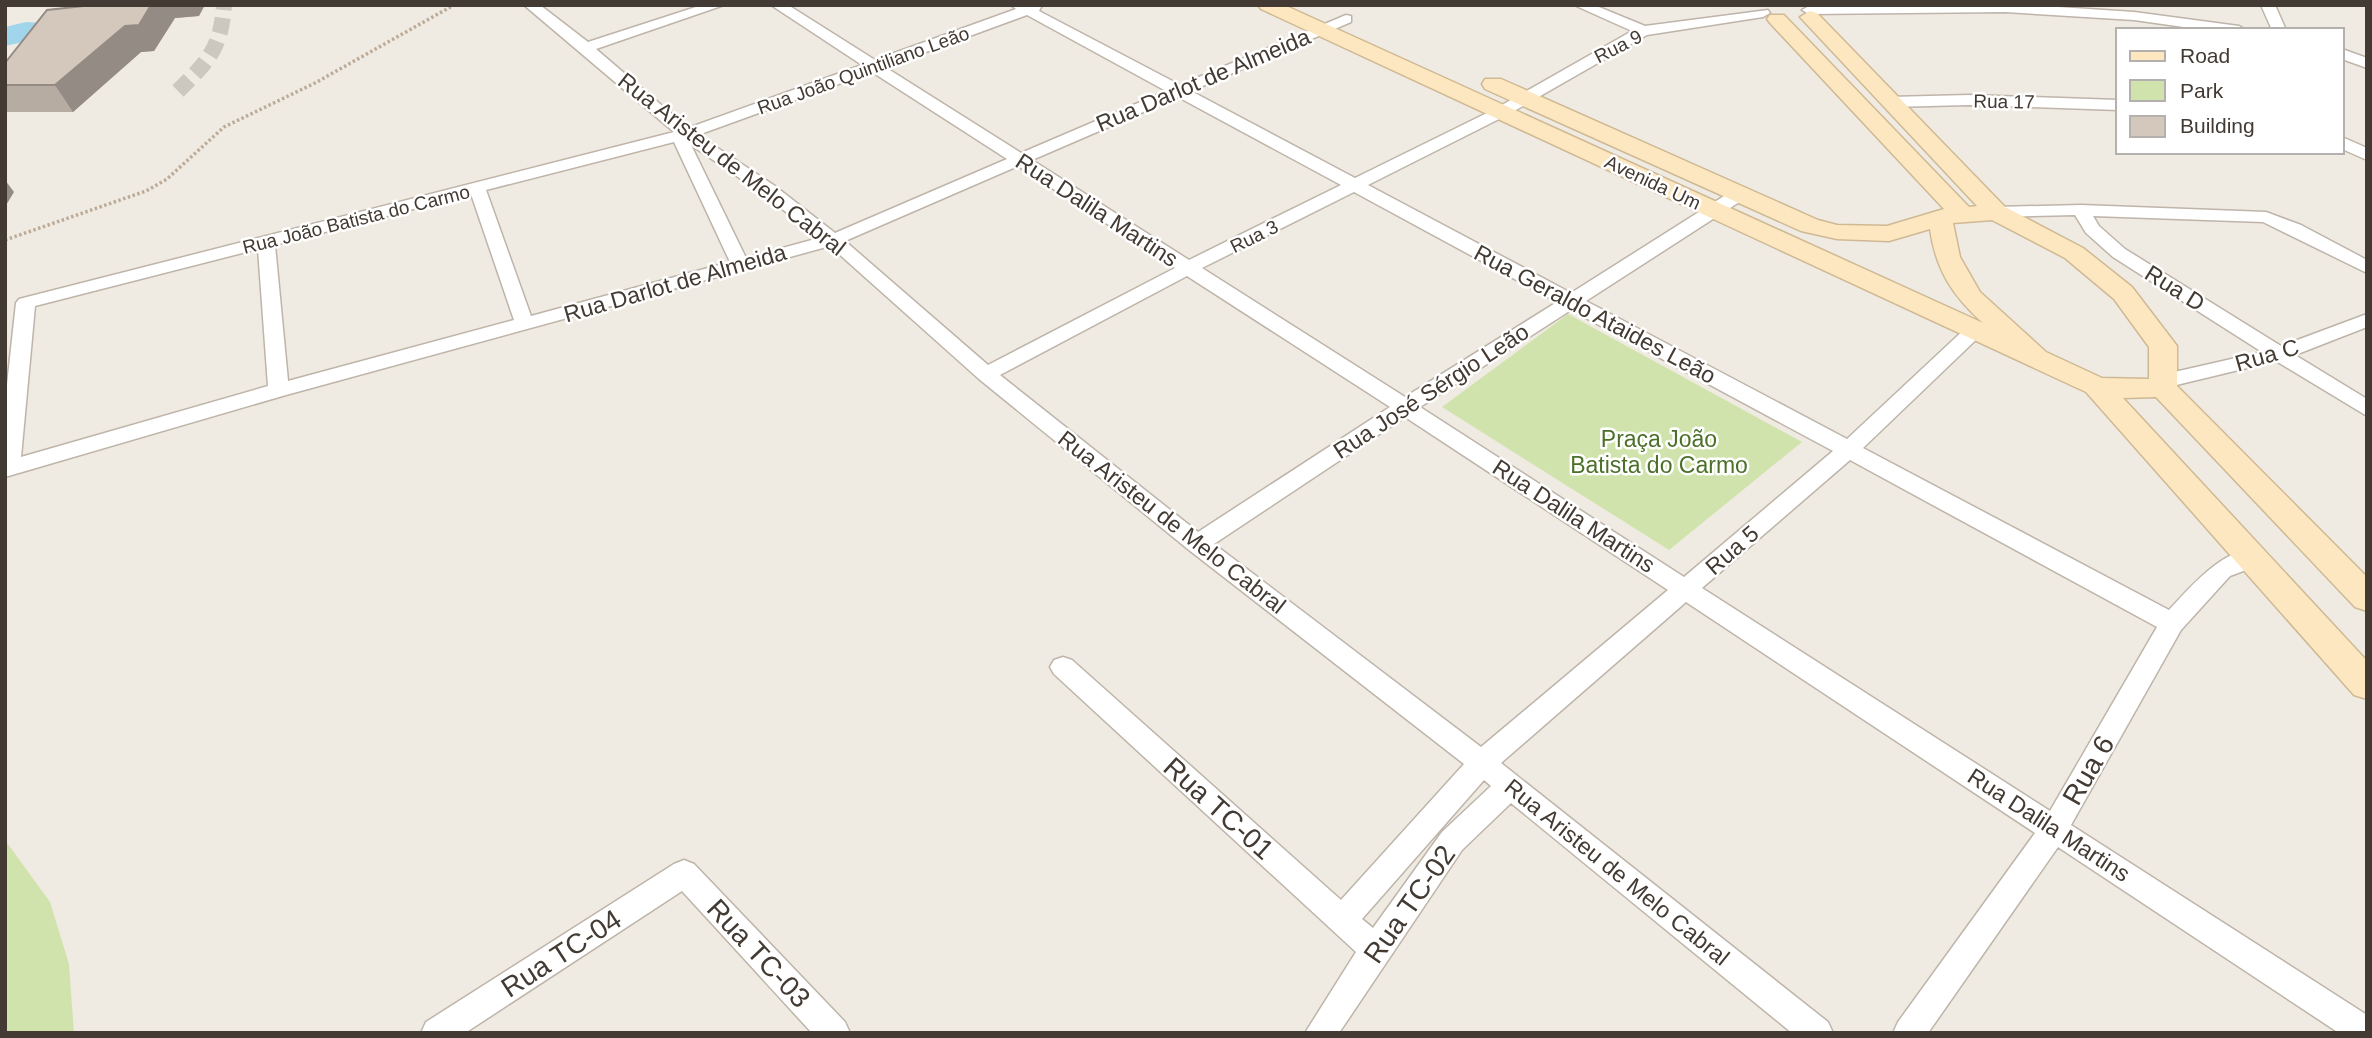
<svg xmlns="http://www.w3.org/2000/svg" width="2372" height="1038" font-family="Arial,sans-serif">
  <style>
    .green { fill: #d1e3ac }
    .water { fill: #a0d5ec }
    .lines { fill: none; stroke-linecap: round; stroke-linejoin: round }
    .street-tunnel { stroke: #cdc8bf; stroke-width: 16; stroke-dasharray: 16 8; stroke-linecap: butt }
    .street-casing { stroke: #beb4a9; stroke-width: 3 }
    .secondary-casing { stroke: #cfb994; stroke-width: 3 }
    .path { stroke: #bcab98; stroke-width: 3.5; stroke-dasharray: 2.5 2.5; stroke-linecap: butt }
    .street { fill: #fff; fill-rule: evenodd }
    .secondary { fill: #fce7c1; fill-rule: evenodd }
    .wall { fill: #b6aca2 }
    .shaded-wall { fill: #948c84 }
    .building { fill: #d4c8bc; stroke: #948c84; stroke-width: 2 }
    .labels { text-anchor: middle; stroke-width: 5; stroke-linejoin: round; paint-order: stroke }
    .far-street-label { font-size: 19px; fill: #423a33; stroke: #fff }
    .street-label { font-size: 23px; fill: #423a33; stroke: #fff }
    .park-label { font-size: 23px; fill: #4c702a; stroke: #fff }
    .near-street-label { font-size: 28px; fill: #423a33; stroke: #fff }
  </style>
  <rect width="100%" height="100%" fill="#f0ebe2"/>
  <g class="green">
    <path d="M1568,314L1802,442L1669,550L1442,407Z"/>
    <path d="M5,840L50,902L69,964L74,1033H5Z"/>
  </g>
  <path class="water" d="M26,22L42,23L32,40L5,46V27Z"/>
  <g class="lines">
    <path class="street-tunnel" d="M178,91C208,61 221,49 224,5"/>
    <defs>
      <g id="street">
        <path d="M524,5H540L588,42L702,5H724L596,49L688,128L862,65L771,5H788L875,60L1016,9L1011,5H1042L1039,11L1180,85L1346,15L1351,16V22L1191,91L1355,178L1495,109L1632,31L1574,5H1594L1645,26L1768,10L1770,13L1763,17L1647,35L1507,115L1368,185L1571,293L1732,191H1744L1747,195L1744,199L1586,301L1847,439L1968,326H1982L1985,330L1982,334L1863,448L2169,610C2190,588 2228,541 2262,552L2266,558L2262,564L2230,576L2181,630L2071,825L2367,1015V1033H2339L2058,847L1928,1033H1893L1898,1022L2035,833L1686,602L1501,763L1828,1022L1833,1033H1792L1511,803L1462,850L1339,1033H1305L1356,952L1054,674L1050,667L1054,660L1063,657L1072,660L1341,900L1464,764L1189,550L979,379L830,246L286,395L5,477V403L16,303L19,299L674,132ZM1027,15L1166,91L1021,153L885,67ZM872,72L1007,159L835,233L775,186L698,135ZM1178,97L1341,185L1189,260L1032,160ZM674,142L730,262L531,316L486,190ZM691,145L763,194L819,238L746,258ZM1018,166L1175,268L988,365L845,241ZM1354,192L1557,302L1405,397L1202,268ZM471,194L514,320L288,381L275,245ZM258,249L268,386L21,457L35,306ZM1187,276L1390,407L1198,532L1000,375ZM1571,310L1833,451L1684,577L1420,407ZM1405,417L1668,590L1481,747L1214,544ZM1850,460L2157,627L2050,811L1702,588ZM1484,780L1491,786L1442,832L1373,928L1362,919Z"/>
        <path d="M2029,5L2134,12L2239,26L2246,30H2205L2134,20L2005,12L1809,14L1802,10L1809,6Z"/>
        <path d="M2261,5H2275L2286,30H2272Z"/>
        <path d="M2342,49L2367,58V68L2342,59Z"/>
        <path d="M1969,95L2118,100V110L1969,105L1890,107L1882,102L1890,97Z"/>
        <path d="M2342,137L2367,148V160L2342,149Z"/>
        <path d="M2081,205L2266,212L2301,225L2367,260V273L2263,222L2093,216L2099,226L2125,249L2281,346L2367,314V327L2295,355L2367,399V416L2276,361L2164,388L2157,386L2154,381L2157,376L2262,352L2113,257L2086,233L2075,215L1996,217L1987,212L1996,207Z"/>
        <path d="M684,860L694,864L845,1022L850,1033H812L682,891L465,1033H421L426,1022L674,864Z"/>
      </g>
      <path id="secondary" d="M1258,5H1284L1983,323C1952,295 1936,270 1930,229L1889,241L1837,239L1801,231L1485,89L1482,84L1485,79H1501L1818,220L1837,225L1887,226L1944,209L1770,23L1767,19L1770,15H1784L1969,207L1977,206L1800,17L1810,11L1817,13L2005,207L2083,248L2132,287L2177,346V386L2367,577V611L2355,607L2156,397L2123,398L2367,661V699L2354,695L2086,392L1261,9ZM1992,220L2065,258L2114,299L2149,347V379L2102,378L2046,352L1980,292L1960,257L1953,223Z"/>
    </defs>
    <use href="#street" class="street-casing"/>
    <use href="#secondary" class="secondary-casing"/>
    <path class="path" d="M5,240L146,191L167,179L224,127L315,83L454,5"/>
    <use href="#street" class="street"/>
    <use href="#secondary" class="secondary"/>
  </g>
  <path class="wall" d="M47,10L199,16L175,18L154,51L141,52L73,112H5V63Z"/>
  <g class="shaded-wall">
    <path d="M151,5H205L199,16L175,18L154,51L141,52L73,112L55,85Z"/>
    <path d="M5,180L14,192L5,207Z"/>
  </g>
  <path class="building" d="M93,5H151L139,25L125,26L55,85H5V63L47,10Z"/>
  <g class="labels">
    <g class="far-street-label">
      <text transform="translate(1618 46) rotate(-27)" y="7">Rua 9</text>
      <text transform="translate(863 70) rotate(-20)" y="7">Rua João Quintiliano Leão</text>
      <text transform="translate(2004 101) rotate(1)" y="7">Rua 17</text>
      <text transform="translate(1653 182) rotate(25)" y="7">Avenida Um</text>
      <text transform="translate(356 219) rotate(-14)" y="7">Rua João Batista do Carmo</text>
      <text transform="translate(1254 236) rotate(-26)" y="7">Rua 3</text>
    </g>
    <g class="street-label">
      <text transform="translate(1203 80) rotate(-23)" y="8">Rua Darlot de Almeida</text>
      <text transform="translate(732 164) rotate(38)" y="8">Rua Aristeu de Melo Cabral</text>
      <text transform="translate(1097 210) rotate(33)" y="8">Rua Dalila Martins</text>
      <text transform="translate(675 283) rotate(-16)" y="8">Rua Darlot de Almeida</text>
      <text transform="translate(2175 288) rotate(32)" y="8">Rua D</text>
      <text transform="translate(1595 314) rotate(28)" y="8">Rua Geraldo Ataides Leão</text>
      <text transform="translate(2267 355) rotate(-16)" y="8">Rua C</text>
      <text transform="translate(1431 391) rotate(-33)" y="8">Rua José Sérgio Leão</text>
      <text transform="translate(1574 516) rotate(33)" y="8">Rua Dalila Martins</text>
      <text transform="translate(1172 522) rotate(38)" y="8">Rua Aristeu de Melo Cabral</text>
      <text transform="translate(1732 550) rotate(-41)" y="8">Rua 5</text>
      <text transform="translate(2049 825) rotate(33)" y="8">Rua Dalila Martins</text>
      <text transform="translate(1617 872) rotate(39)" y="8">Rua Aristeu de Melo Cabral</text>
    </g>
    <g class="park-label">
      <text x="1659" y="447">Praça João<tspan x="1659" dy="26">Batista do Carmo</tspan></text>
    </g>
    <g class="near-street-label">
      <text transform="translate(2088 770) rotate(-60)" y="10">Rua 6</text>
      <text transform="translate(1219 808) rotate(42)" y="10">Rua TC-01</text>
      <text transform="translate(1409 904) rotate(-55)" y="10">Rua TC-02</text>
      <text transform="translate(561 953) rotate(-33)" y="10">Rua TC-04</text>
      <text transform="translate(759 953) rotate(47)" y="10">Rua TC-03</text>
    </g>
  </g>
  <rect width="2372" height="1038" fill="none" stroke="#423a33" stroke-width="14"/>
  <rect x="2116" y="28" width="228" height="126" fill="#ffffff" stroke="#b3b0ad" stroke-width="2"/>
  <rect x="2130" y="51" width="35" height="10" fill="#fce7c1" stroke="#b3b0ad" stroke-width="2"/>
  <text x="2180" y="63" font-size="21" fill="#423a33">Road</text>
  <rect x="2130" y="80" width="35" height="21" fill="#d1e3ac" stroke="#b3b0ad" stroke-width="2"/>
  <text x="2180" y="98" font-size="21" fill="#423a33">Park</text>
  <rect x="2130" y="116" width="35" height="21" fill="#d4c8bc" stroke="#b3b0ad" stroke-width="2"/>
  <text x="2180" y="133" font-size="21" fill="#423a33">Building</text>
</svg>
